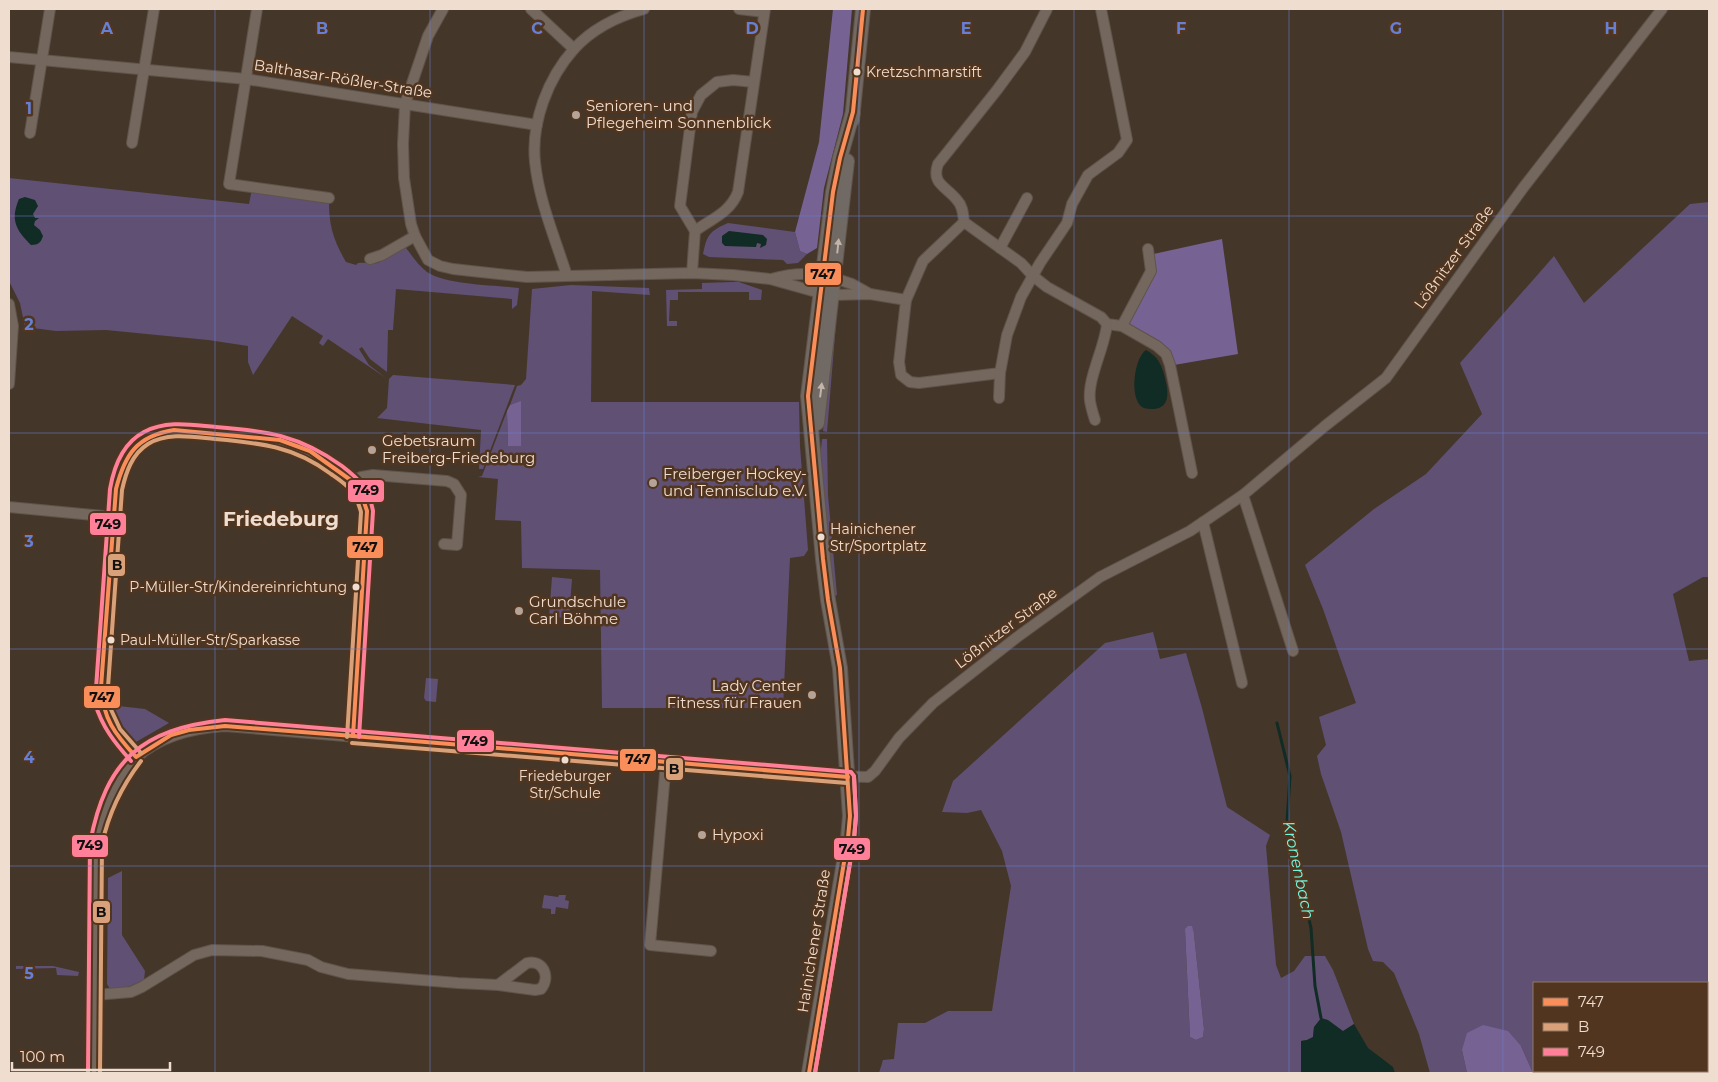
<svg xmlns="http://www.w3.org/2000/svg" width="1718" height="1082" font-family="Montserrat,sans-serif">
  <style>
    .green { fill: #605073; fill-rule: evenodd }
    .forest { fill: #776294 }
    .water { fill: #112b25 }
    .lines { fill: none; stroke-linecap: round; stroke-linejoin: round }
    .stream { stroke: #112b25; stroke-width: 3 }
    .street-casing { stroke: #605349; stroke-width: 12 }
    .secondary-casing { stroke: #605349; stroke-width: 16 }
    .street { stroke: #73675e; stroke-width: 10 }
    .secondary { stroke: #716963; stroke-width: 14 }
    .bus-1-casing { stroke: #51351e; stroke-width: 8 }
    .bus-2-casing { stroke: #51351e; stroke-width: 8 }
    .bus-3-casing { stroke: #51351e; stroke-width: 8 }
    .bus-1 { stroke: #fa8e5a; stroke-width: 4 }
    .bus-2 { stroke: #d9a179; stroke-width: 4 }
    .bus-3 { stroke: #ff8098; stroke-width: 4 }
    .oneway { fill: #c3b4aa }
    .grid { fill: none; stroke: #6680d5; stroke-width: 1; stroke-opacity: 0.55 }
    .bus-dot { fill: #efddd0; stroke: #51351e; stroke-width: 2 }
    .poi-dot { fill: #b4a396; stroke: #51351e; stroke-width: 2 }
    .labels { text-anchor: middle; stroke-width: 5; stroke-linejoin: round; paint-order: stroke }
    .bus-label { font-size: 14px; fill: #efddd0; stroke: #51351e; text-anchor: start }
    .street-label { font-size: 15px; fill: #efddd0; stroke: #51351e }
    .poi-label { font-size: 15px; fill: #efddd0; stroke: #51351e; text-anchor: start }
    .water-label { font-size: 16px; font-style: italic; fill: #71f8e2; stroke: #51351e }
    .district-label { font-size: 20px; font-weight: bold; fill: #efddd0; stroke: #51351e }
    .grid-label { font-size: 16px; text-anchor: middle; font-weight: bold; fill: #6680d5; stroke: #51351e; stroke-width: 5; stroke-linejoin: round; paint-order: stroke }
    .line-badge { stroke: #51351e; stroke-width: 2 }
    .pale-badge-label { font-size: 14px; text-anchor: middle; font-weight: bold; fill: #111 }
  </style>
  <rect width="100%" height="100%" fill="#45362a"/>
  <g class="green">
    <path d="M9,178L249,204L252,189L329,202C329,227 334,241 346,262L356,265L358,263C365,262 371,264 378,263L403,248H406C413,257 418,265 427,272C447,285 494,285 519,288L517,305L512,309V299L396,289L393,330H388L387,372L370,359L362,347L359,349L369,365L386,378L328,339L323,346L319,343L323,336L292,316L253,375L248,362V346L208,340L106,330L56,331L25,327L20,303L9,281Z"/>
    <path d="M1709,202V577H1703L1673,594L1689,661L1709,659V1073H1533L1521,1046L1462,1050L1467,1073H1430L1419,1034L1394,973L1383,962L1373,961L1368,949L1341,832L1321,774L1317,756L1326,745L1319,717L1356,703L1323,609L1305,565L1374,509L1426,474L1482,414L1460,363L1554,256L1584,303L1690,204ZM1534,983H1707V1071H1534Z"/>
    <path d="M728,223L795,232L800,251L807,254L798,263L787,264L783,260L709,257L703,254C707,234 710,231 728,223Z"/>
    <path d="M732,282H739L762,290L761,300H749V292H678V300H670L669,321H677V326H667L666,290L702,289V283Z"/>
    <path d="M571,285L649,288L650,295L592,291L591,402H799L800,446L808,550L804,556L790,558L783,708H602L600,570L522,568L521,521L495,520L498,479L478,477L482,476L507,411L508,446L521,402L510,405L517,386L521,385L526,379L532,289Z"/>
    <path d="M835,321L836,323L827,432L823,431Z"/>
    <path d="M393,375L515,385L483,469H479L481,430L377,418L387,408L389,379Z"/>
    <path d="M822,439H827L828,495L837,595L832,596L820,459Z"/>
    <path d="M552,577L572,579L569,618L549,617Z"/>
    <path d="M1153,632L1160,659L1186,653L1202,708L1227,807L1270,835L1266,846L1276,965L1281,978L1294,971L1305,956H1325L1333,970L1354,1024L1343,1032L1336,1027H1314L1313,1037L1307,1040L1301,1041V1073H879L883,1060L894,1059L898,1023H925L948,1011H992L1011,886L1002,851L981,810L967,813L942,812L953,781L1105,643ZM1185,929L1194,934L1204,1029L1203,1037L1196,1040L1190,1037Z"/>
    <path d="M426,678L438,679L436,702L426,701L424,698Z"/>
    <path d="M110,705L145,709L169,723L136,742C121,733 114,722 110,705Z"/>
    <path d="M122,871V935L145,971L144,980L128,987L110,989L107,984L108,878Z"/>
    <path d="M544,895L558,897L559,895H566L565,900L569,901L568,909L556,907L555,914H551V909L542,908Z"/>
    <path d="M16,966H53L79,972L78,976L57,975L56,968L16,969Z"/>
  </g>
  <g class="forest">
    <path d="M833,9H852L843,114L824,188L817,248L807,254L800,251L795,232L819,142Z"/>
    <path d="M1222,239L1238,354L1174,365L1166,354L1122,326L1150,271L1149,255Z"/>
    <path d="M521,401V446H508L507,411L510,405Z"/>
    <path d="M1188,926H1192L1194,934L1204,1029L1203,1037L1196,1040L1190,1037L1185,929Z"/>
    <path d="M1483,1025L1508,1031L1521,1046L1533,1073H1467L1462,1050L1467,1033Z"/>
  </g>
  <g class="water">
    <path d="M25,197L35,200L38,206L33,214L35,218H39L35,221L34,225L40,230L43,236C41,242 39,245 31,245C16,230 10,220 19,199Z"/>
    <path d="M729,231L763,235L767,239L766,245L760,248L761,244L757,243L756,247L725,246L722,243V236Z"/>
    <path d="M1146,350C1158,356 1162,366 1165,378C1168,391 1171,407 1154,409C1150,409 1145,409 1142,407C1129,398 1134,358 1146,350Z"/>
    <path d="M1321,1018L1328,1020L1343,1031L1354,1024L1368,1048L1393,1067L1395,1073H1301V1041L1307,1040L1313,1037L1314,1027Z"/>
  </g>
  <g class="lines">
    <path class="stream" d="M1277,723L1290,776L1287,822L1311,928L1315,986L1321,1018"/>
    <defs>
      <g id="street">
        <path d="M257,9L229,184L329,198"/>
        <path d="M443,9L428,36L405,104L403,144L404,178L411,224L415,236L428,260L440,266L453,269L527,277L692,273L733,275L770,279L820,293"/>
        <path d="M531,9L574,49"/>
        <path d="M739,9L764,12"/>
        <path d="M1047,9L1025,52L997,90L938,164C931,184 946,186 957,200C963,206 963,214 964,222L1021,263L1033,276L1047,287L1101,317L1107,324L1122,326L1157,346L1166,354L1170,365L1192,473"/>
        <path d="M9,57L246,79L537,125"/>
        <path d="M30,133L50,9"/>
        <path d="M132,143L154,9"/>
        <path d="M695,231L680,206L692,112L701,95L717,82L733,80L754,82"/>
        <path d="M1000,248L1027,198"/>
        <path d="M370,259L382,255L415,236"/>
        <path d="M692,273L695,231C711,219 730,213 738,192L765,9"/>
        <path d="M567,276C555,238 539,201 535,162C531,122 548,78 574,49C592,29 619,16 644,9"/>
        <path d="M834,278L852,284L870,294"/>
        <path d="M771,279C789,274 805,272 823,276"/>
        <path d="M833,295L870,294L906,300L899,362L901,375L910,382L919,383L1000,373L1007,335L1021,297L1040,263L1067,223L1072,204L1088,175L1118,153L1127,140L1101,9"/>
        <path d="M906,300L923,261L964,222"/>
        <path d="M9,304L13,326L9,384"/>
        <path d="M1122,326L1151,271L1148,249"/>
        <path d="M999,398L1000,373"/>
        <path d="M1095,420C1093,414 1091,407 1090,401C1087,379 1105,347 1107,324"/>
        <path d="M352,481L361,477L373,475L447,481L454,484L461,495L457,545L444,544"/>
        <path d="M1243,495L1293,651"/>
        <path d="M9,507L114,517"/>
        <path d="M1203,522L1242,683"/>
        <path d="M136,757C117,737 109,729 101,702L116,489C120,468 127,449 146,438C166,426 192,431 214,433C264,437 298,438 339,472C346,477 354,482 359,489C363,495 365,504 367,511L353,737"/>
        <path d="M666,762L650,945L711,951"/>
        <path d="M95,995L131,992L142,987L194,955L212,950L262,951L308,960L321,967L348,974L458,983L498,985L535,990L541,989C551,977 543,959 527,963L498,985"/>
        <path d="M94,1073L96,843C111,767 145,731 225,726L828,776L868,777L875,771L899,738L933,703L1016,638L1100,577L1190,531L1243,495L1325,426L1386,378L1523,188L1662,9"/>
      </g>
      <g id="secondary">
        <path d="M852,120L863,9"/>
        <path d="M817,423L847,161"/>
        <path d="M809,1073L848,838L850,816L840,668L828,600L823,559L808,396L833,192L840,158L853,112"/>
      </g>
    </defs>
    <use href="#street" class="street-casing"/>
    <use href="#secondary" class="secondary-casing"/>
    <use href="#street" class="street"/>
    <use href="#secondary" class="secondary"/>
    <defs>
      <g id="bus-1">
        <path d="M174,430L280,440L310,451L352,481L360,490L367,511L353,736L225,726L189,730L171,735L136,757C115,734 103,719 101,687L116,489C125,454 137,436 174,430Z"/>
        <path d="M353,736L848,777"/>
        <path d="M809,1073L848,838L850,816L840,668L828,600L823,559L808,396L833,192L840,158L853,112L863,9"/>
      </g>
      <g id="bus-2">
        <path d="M352,743L847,783"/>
        <path d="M141,753L120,729L107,701L122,490C126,472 132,454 148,444C168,432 193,437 215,439C260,443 294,446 331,474C348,486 355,490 361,512L347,737"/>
        <path d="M100,1073L102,844C109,812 121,787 141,761"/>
        <path d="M815,1073L854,839L856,816L854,777"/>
      </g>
      <g id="bus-3">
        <path d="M131,761C115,743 102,727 95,703L110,489C114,466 123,443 144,432C167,420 192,425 216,427C267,431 299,435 342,466C360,480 369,488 373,511L359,737"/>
        <path d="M88,1073L90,843C106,760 141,729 225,720L851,772L854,776L856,816L854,839L815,1073"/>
      </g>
    </defs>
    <use href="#bus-1" class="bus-1-casing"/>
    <use href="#bus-2" class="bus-2-casing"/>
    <use href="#bus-3" class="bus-3-casing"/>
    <use href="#bus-1" class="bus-1"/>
    <use href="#bus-2" class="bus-2"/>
    <use href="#bus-3" class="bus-3"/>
  </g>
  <defs><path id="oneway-solid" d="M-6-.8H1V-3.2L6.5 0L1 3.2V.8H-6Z" transform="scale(1.25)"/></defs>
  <g class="oneway">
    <use href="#oneway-solid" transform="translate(838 246) rotate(-84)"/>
    <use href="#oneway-solid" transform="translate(821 390) rotate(-83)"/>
  </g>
  <path class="grid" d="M215,9V1073M430,9V1073M644,9V1073M859,9V1073M1074,9V1073M1289,9V1073M1503,9V1073M9,216H1709M9,433H1709M9,649H1709M9,866H1709"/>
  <g class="bus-dot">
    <circle cx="857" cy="72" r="4.5"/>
    <circle cx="821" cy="537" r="4.5"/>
    <circle cx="356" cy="587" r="4.5"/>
    <circle cx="111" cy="640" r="4.5"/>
    <circle cx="565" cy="760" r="4.5"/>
  </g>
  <g class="poi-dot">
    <circle cx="576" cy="115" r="5"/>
    <circle cx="372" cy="450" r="5"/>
    <circle cx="653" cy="483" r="5"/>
    <circle cx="519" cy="611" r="5"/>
    <circle cx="812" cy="695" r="5"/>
    <circle cx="702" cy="835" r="5"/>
  </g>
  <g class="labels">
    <g class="bus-label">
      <text x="866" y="77">Kretzschmarstift</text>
      <text x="830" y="534">Hainichener<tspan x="830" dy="17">Str/Sportplatz</tspan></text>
      <text x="347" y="592" text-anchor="end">P-Müller-Str/Kindereinrichtung</text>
      <text x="120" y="645">Paul-Müller-Str/Sparkasse</text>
      <text x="565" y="781" text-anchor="middle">Friedeburger<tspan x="565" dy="17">Str/Schule</tspan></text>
    </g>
    <g class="street-label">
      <text transform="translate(343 79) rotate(9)" y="5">Balthasar-Rößler-Straße</text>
      <text transform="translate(1454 257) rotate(-54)" y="5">Lößnitzer Straße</text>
      <text transform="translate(1006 628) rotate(-37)" y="5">Lößnitzer Straße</text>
      <text transform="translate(814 941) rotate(-81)" y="5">Hainichener Straße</text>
    </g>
    <g class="poi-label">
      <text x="586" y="111">Senioren- und<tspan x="586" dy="17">Pflegeheim Sonnenblick</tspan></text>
      <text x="382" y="446">Gebetsraum<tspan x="382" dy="17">Freiberg-Friedeburg</tspan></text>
      <text x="663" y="479">Freiberger Hockey-<tspan x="663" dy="17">und Tennisclub e.V.</tspan></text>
      <text x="529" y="607">Grundschule<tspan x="529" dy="17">Carl Böhme</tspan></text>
      <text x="802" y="691" text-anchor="end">Lady Center<tspan x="802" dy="17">Fitness für Frauen</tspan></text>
      <text x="712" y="840">Hypoxi</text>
    </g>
    <g class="water-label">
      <text transform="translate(1299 870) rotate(78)" y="6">Kronenbach</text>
    </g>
    <g class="district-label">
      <text x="281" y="526">Friedeburg</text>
    </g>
  </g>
  <g class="grid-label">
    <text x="107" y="34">A</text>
    <text x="322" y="34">B</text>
    <text x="537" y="34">C</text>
    <text x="752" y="34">D</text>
    <text x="966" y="34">E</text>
    <text x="1181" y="34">F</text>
    <text x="1396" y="34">G</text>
    <text x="1611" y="34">H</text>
    <text x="29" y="114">1</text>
    <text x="29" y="330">2</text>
    <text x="29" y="547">3</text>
    <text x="29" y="763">4</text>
    <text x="29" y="979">5</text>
  </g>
  <g class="line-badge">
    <rect x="804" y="262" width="38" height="24" rx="5" fill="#fa8e5a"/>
    <rect x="347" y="479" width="38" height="24" rx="5" fill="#ff8098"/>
    <rect x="89" y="512" width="38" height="24" rx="5" fill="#ff8098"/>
    <rect x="346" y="535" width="38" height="24" rx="5" fill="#fa8e5a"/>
    <rect x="107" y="553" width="19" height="24" rx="5" fill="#d9a179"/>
    <rect x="83" y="685" width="38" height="24" rx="5" fill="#fa8e5a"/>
    <rect x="456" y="729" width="39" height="24" rx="5" fill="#ff8098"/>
    <rect x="619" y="748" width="38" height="24" rx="5" fill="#fa8e5a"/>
    <rect x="665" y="757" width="19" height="24" rx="5" fill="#d9a179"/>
    <rect x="71" y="834" width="38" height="24" rx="5" fill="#ff8098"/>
    <rect x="833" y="837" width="38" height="24" rx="5" fill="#ff8098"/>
    <rect x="92" y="900" width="19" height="24" rx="5" fill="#d9a179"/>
  </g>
  <g class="pale-badge-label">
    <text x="823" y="279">747</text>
    <text x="366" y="495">749</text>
    <text x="108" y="529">749</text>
    <text x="365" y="552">747</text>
    <text x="117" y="570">B</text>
    <text x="102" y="702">747</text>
    <text x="475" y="746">749</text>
    <text x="638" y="764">747</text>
    <text x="674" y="774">B</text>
    <text x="90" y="850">749</text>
    <text x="852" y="854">749</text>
    <text x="101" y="917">B</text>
  </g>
  <rect width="1718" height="1082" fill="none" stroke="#efddd0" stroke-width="20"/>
  <rect x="1533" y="982" width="175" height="90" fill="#51351e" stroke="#907865"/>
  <rect x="1543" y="998" width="25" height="8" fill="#fa8e5a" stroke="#907865"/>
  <text x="1578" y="1007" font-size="15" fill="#efddd0">747</text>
  <rect x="1543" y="1023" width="25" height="8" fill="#d9a179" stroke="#907865"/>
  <text x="1578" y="1032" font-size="15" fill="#efddd0">B</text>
  <rect x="1543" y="1048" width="25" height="8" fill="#ff8098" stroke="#907865"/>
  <text x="1578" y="1057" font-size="15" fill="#efddd0">749</text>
  <path d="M12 1062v8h158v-8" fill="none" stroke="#efddd0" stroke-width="2.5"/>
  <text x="20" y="1062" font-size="15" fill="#efddd0" stroke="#51351e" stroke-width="4" paint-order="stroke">100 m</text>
</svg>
